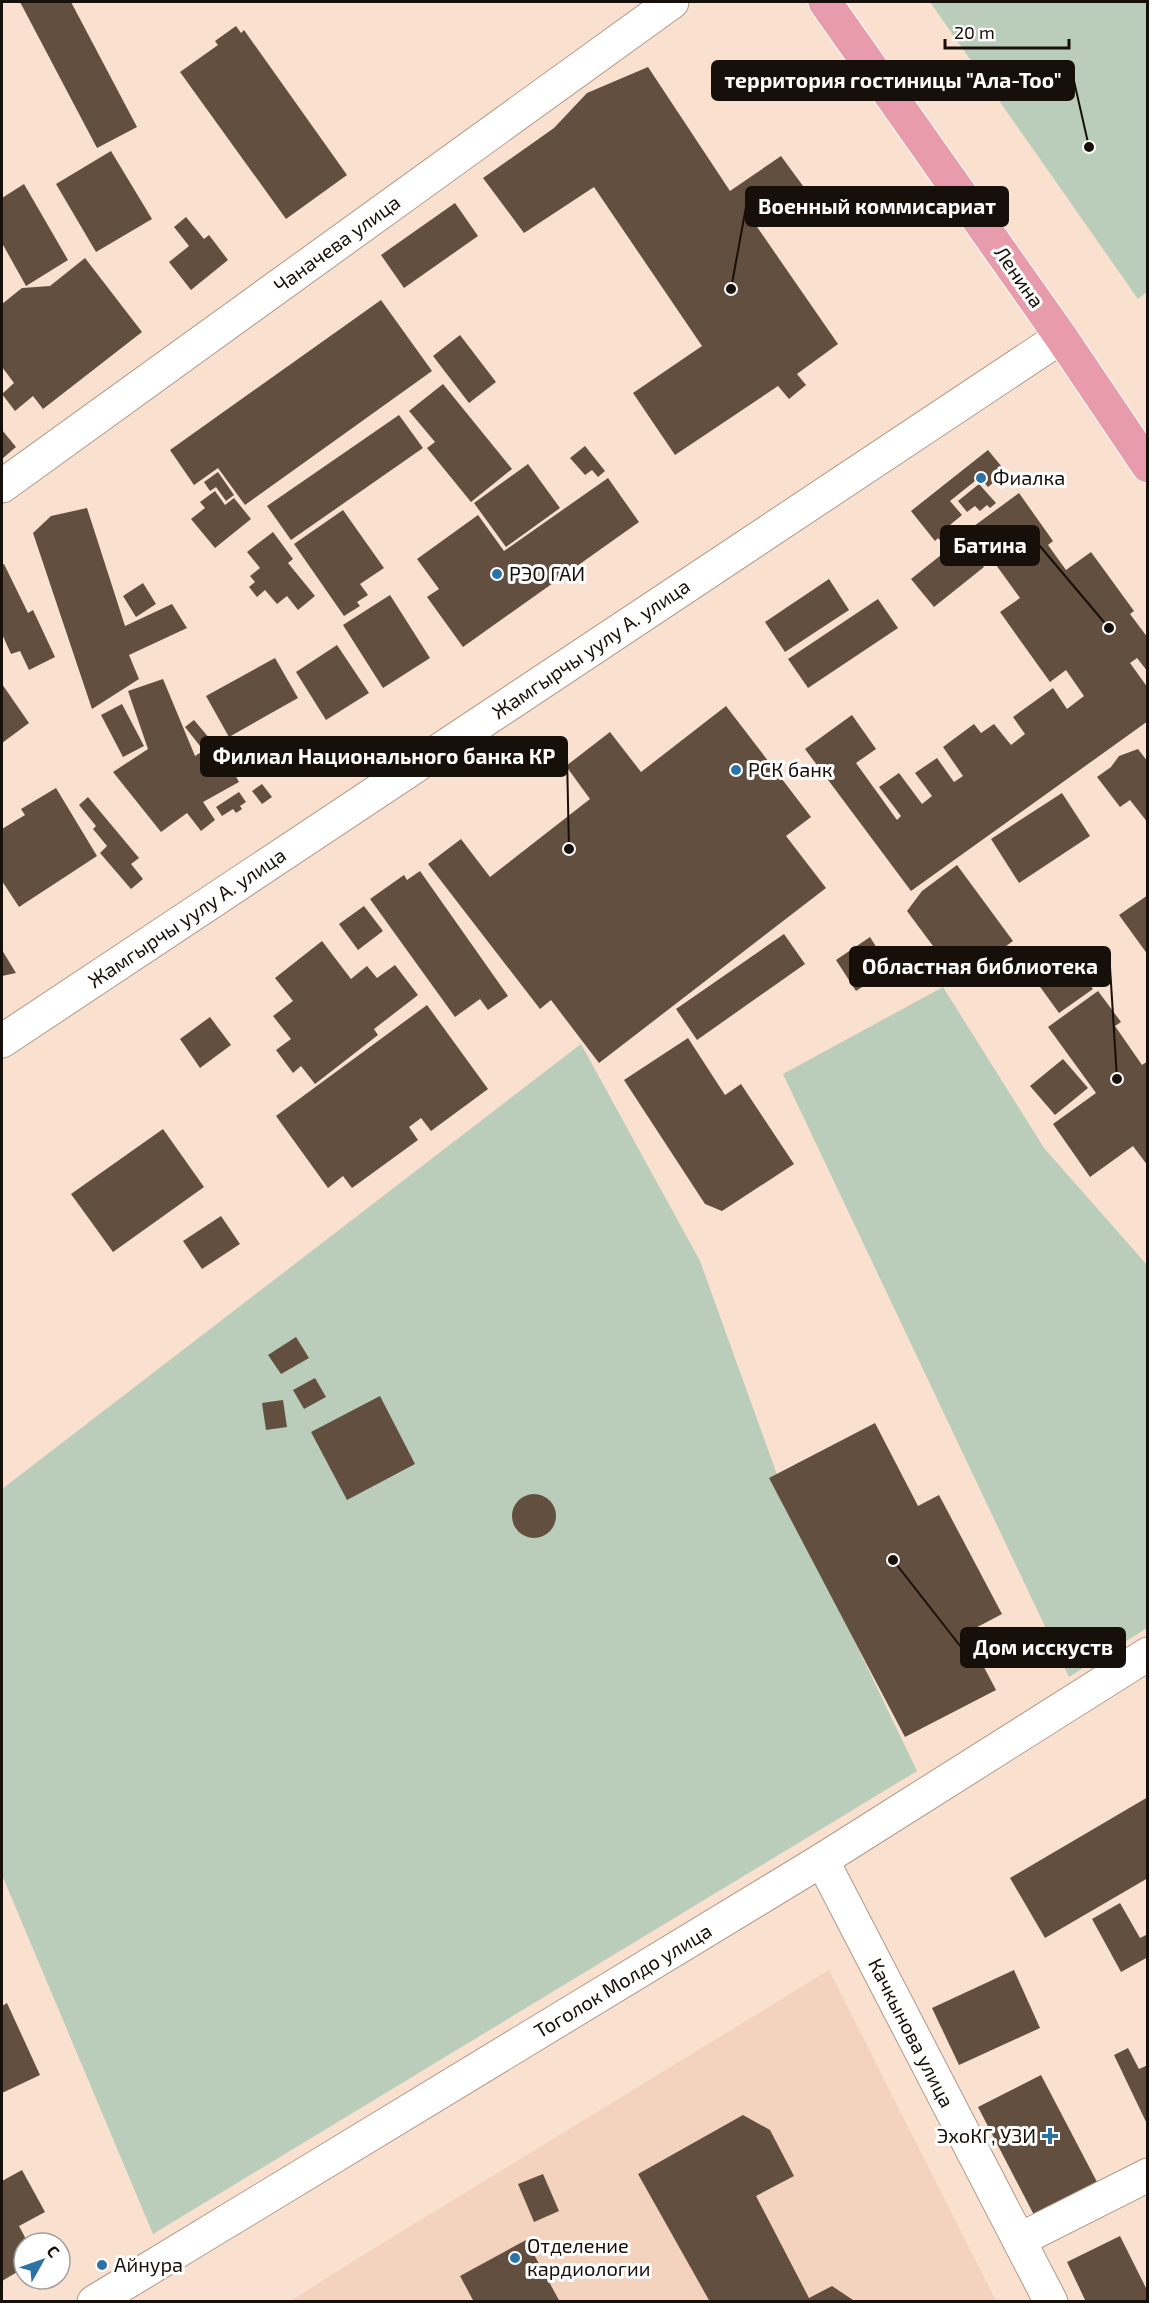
<svg xmlns="http://www.w3.org/2000/svg" width="1149" height="2303" font-family="'Exo 2',sans-serif">
  <style>
    .built { fill: #f3d3bd }
    .green { fill: #b9cdba }
    .building { fill: #634f40 }
    .lines { fill: none; stroke-linecap: round; stroke-linejoin: round }
    .minor-casing { stroke: #b09888; stroke-width: 35 }
    .major-casing { stroke: #fff; stroke-width: 35 }
    .minor { stroke: #fff; stroke-width: 33 }
    .major { stroke: #e79bab; stroke-width: 33 }
    .poi-dot { fill: #2b73a7; stroke: #fff; stroke-width: 2 }
    .labels { text-anchor: middle; stroke-width: 6; stroke-linejoin: round; paint-order: stroke }
    .street-label { font-size: 20px; fill: #170f09; stroke: #fff }
    .poi-label { font-size: 20px; fill: #170f09; stroke: #fff; text-anchor: start }
    .leader { fill: none; stroke: #170f09; stroke-width: 2 }
    .callout-dot { fill: #170f09; stroke: #fff; stroke-width: 2 }
    .callout { fill: #170f09; stroke: #170f09; stroke-width: 2 }
    .callout-label { font-size: 21px; text-anchor: middle; font-weight: bold; fill: #fff }
  </style>
  <rect width="100%" height="100%" fill="#fae0cf"/>
  <path class="built" d="M829,1970L996,2301L289,2302L355,2260Z"/>
  <g class="green">
    <path d="M930,2H1147V292L1138,299Z"/>
    <path d="M943,987L1044,1148L1147,1265V1628L1069,1677L783,1074Z"/>
    <path d="M581,1044L700,1261L784,1494L917,1771L153,2234L2,1875V1489Z"/>
  </g>
  <g class="building">
    <path d="M20,2H71L137,127L97,148Z"/>
    <path d="M236,26L241,33L244,30L347,175L286,219L180,72L218,45L215,41Z"/>
    <path d="M648,67L730,191L781,156L806,190L755,224L838,344L797,374L806,385L789,399L778,386L675,455L633,393L702,346L594,187L524,233L483,178L554,128L587,93Z"/>
    <path d="M111,151L152,219L96,252L56,184Z"/>
    <path d="M24,184L68,260L26,286L2,243V198Z"/>
    <path d="M455,203L478,236L404,288L381,255Z"/>
    <path d="M186,217L204,239L209,235L228,260L191,290L169,262L189,246L174,227Z"/>
    <path d="M85,258L142,332L43,409L33,396L15,411L2,394L14,383L2,367V304L22,288L50,286Z"/>
    <path d="M381,300L432,371L245,505L218,468L194,485L170,450Z"/>
    <path d="M460,335L496,382L469,403L433,356Z"/>
    <path d="M443,384L512,469L471,502L427,448L435,442L409,411Z"/>
    <path d="M399,415L423,448L291,540L267,506Z"/>
    <path d="M2,430L16,447L2,459Z"/>
    <path d="M585,446L605,471L598,477L592,470L585,475L570,458Z"/>
    <path d="M988,450L1006,472L988,487L980,477L950,501L962,515L950,525L957,533L943,544L938,538L935,541L911,511Z"/>
    <path d="M528,464L560,508L506,547L474,503Z"/>
    <path d="M218,472L234,495L226,501L216,487L210,491L204,482Z"/>
    <path d="M608,478L639,522L463,647L427,597L439,589L417,559L478,515L504,551Z"/>
    <path d="M979,484L996,503L990,508L987,505L980,511L975,506L967,512L958,501Z"/>
    <path d="M215,491L225,505L234,498L251,519L215,548L191,519L205,508L200,502Z"/>
    <path d="M1019,493L1053,541L1048,545L1066,570L1091,552L1134,611L1130,614L1148,638V672L1137,658L1130,663L1148,688V721L911,891L805,749L852,715L876,749L856,763L897,820L901,816L879,787L899,773L922,804L932,796L915,773L937,758L954,782L963,776L943,747L974,724L981,733L994,724L1011,745L1025,734L1013,717L1053,688L1067,709L1084,696L1066,670L1050,682L1000,612L1020,598L970,529Z"/>
    <path d="M87,508L125,626L172,604L187,628L129,655L139,679L92,709L33,533L51,516Z"/>
    <path d="M343,510L384,568L360,584L368,595L357,602L360,606L344,616L294,544Z"/>
    <path d="M273,532L293,559L288,563L315,596L298,610L287,596L277,604L265,590L257,597L249,587L255,582L250,576L260,568L247,552Z"/>
    <path d="M961,539L984,567L934,607L911,579Z"/>
    <path d="M4,564L28,613L33,610L55,657L29,670L20,651L11,654L2,634V565Z"/>
    <path d="M829,579L849,610L785,652L765,622Z"/>
    <path d="M143,583L156,604L136,617L123,596Z"/>
    <path d="M390,595L430,658L383,688L343,625Z"/>
    <path d="M878,599L898,628L808,688L788,659Z"/>
    <path d="M337,645L369,693L326,720L296,672Z"/>
    <path d="M275,658L298,698L229,737L206,696Z"/>
    <path d="M163,679L195,756L217,742L239,782L203,802L215,820L201,831L187,813L161,832L113,772L148,749L128,691Z"/>
    <path d="M2,684L29,723L2,743Z"/>
    <path d="M122,704L144,746L123,757L101,715Z"/>
    <path d="M726,706L811,817L786,836L826,888L599,1063L551,1000L540,1009L428,864L461,839L490,877L590,799L566,766L610,732L641,772Z"/>
    <path d="M194,720L210,739L200,746L185,727Z"/>
    <path d="M1138,749L1148,762V823L1130,800L1120,807L1097,777L1111,767L1119,756Z"/>
    <path d="M262,784L272,797L262,804L252,791Z"/>
    <path d="M56,788L97,856L19,907L2,881V829L25,815L21,809Z"/>
    <path d="M239,792L246,802L240,806L242,809L236,813L233,809L222,816L216,807Z"/>
    <path d="M1062,793L1090,836L1019,883L991,839Z"/>
    <path d="M88,797L139,858L131,864L143,879L131,889L100,853L107,846L93,829L96,826L79,805Z"/>
    <path d="M957,865L1013,941L959,981L907,911L922,891Z"/>
    <path d="M420,871L508,996L488,1010L480,999L455,1017L370,899L404,875L407,880Z"/>
    <path d="M1148,895V955L1119,915Z"/>
    <path d="M364,906L383,931L358,950L339,924Z"/>
    <path d="M784,934L805,964L697,1040L676,1009Z"/>
    <path d="M870,937L890,969L856,991L836,960Z"/>
    <path d="M322,941L351,979L367,966L377,978L395,965L418,995L374,1029L378,1035L315,1084L301,1066L293,1073L276,1050L291,1039L273,1016L293,1001L275,978Z"/>
    <path d="M1064,949L1093,989L1059,1013L1030,973Z"/>
    <path d="M2,950L16,973L2,976Z"/>
    <path d="M1098,991L1121,1022L1115,1026L1142,1065L1148,1061V1166L1133,1146L1090,1177L1053,1124L1096,1093L1048,1027Z"/>
    <path d="M427,1005L488,1089L431,1131L421,1118L409,1127L418,1140L352,1188L343,1176L328,1188L276,1116Z"/>
    <path d="M210,1017L231,1045L200,1068L180,1039Z"/>
    <path d="M688,1038L725,1095L741,1084L794,1164L722,1211L705,1204L624,1080Z"/>
    <path d="M1063,1059L1088,1088L1055,1115L1030,1086Z"/>
    <path d="M163,1129L204,1187L113,1252L71,1194Z"/>
    <path d="M221,1216L240,1244L202,1269L183,1241Z"/>
    <path d="M296,1337L309,1358L281,1374L268,1355Z"/>
    <path d="M315,1378L326,1397L304,1409L293,1390Z"/>
    <path d="M380,1396L415,1464L347,1500L311,1432Z"/>
    <path d="M283,1400L287,1427L266,1430L262,1403Z"/>
    <path d="M875,1423L918,1506L939,1495L1002,1614L966,1633L996,1690L905,1737L769,1478Z"/>
    <circle cx="534" cy="1516" r="22"/>
    <path d="M1148,1797V1878L1045,1938L1010,1878Z"/>
    <path d="M1120,1903L1140,1938L1148,1934V1957L1121,1972L1092,1919Z"/>
    <path d="M1014,1970L1040,2028L959,2065L932,2008Z"/>
    <path d="M7,2003L40,2075L2,2093V2006Z"/>
    <path d="M1128,2048L1139,2069L1148,2065V2126L1114,2055Z"/>
    <path d="M1041,2075L1097,2182L1034,2215L978,2107Z"/>
    <path d="M743,2115L770,2130L794,2176L756,2196L809,2298L832,2286L856,2302H710L638,2174Z"/>
    <path d="M22,2170L45,2212L19,2226L28,2243H24V2268L2,2281V2181Z"/>
    <path d="M543,2174L559,2211L534,2222L518,2184Z"/>
    <path d="M1120,2236L1148,2292V2300L1086,2302L1067,2262Z"/>
    <path d="M526,2240L560,2302H474L460,2276Z"/>
  </g>
  <g class="lines">
    <defs>
      <g id="minor">
        <path d="M2,486L672,2"/>
        <path d="M2,1041L1061,337"/>
        <path d="M822,1860L1051,2302"/>
        <path d="M1019,2240L1148,2175"/>
        <path d="M94,2302L822,1860L1148,1654"/>
      </g>
      <path id="major" d="M825,2L1061,337L1148,466"/>
    </defs>
    <use href="#minor" class="minor-casing"/>
    <use href="#major" class="major-casing"/>
    <use href="#minor" class="minor"/>
    <use href="#major" class="major"/>
  </g>
  <g class="poi-dot">
    <circle cx="981" cy="478" r="6"/>
    <circle cx="497" cy="574" r="6"/>
    <circle cx="736" cy="770" r="6"/>
    <path d="M1047 2127h6v6h6v6h-6v6h-6v-6h-6v-6h6z"/>
    <circle cx="515" cy="2258" r="6"/>
    <circle cx="102" cy="2265" r="6"/>
  </g>
  <g class="labels">
    <g class="street-label">
      <text transform="translate(337 244) rotate(-36)" y="7">Чаначева улица</text>
      <text transform="translate(1019 277) rotate(55)" y="7">Ленина</text>
      <text transform="translate(591 649) rotate(-34)" y="7">Жамгырчы уулу А. улица</text>
      <text transform="translate(187 918) rotate(-34)" y="7">Жамгырчы уулу А. улица</text>
      <text transform="translate(623 1981) rotate(-31)" y="7">Тоголок Молдо улица</text>
      <text transform="translate(911 2033) rotate(63)" y="7">Качкынова улица</text>
    </g>
    <g class="poi-label">
      <text x="993" y="485">Фиалка</text>
      <text x="509" y="581">РЭО ГАИ</text>
      <text x="748" y="777">РСК банк</text>
      <text x="1036" y="2143" text-anchor="end">ЭхоКГ, УЗИ</text>
      <text x="527" y="2253">Отделение<tspan x="527" dy="23">кардиологии</tspan></text>
      <text x="114" y="2272">Айнура</text>
    </g>
  </g>
  <path class="leader" d="M1089 147L1074 81M731 289L746 207M1109 628L1039 545M569 849L567 757M1117 1079L1110 967M893 1560L961 1647"/>
  <g class="callout-dot">
    <circle cx="1089" cy="147" r="6"/>
    <circle cx="731" cy="289" r="6"/>
    <circle cx="1109" cy="628" r="6"/>
    <circle cx="569" cy="849" r="6"/>
    <circle cx="1117" cy="1079" r="6"/>
    <circle cx="893" cy="1560" r="6"/>
  </g>
  <g class="callout">
    <rect x="712" y="61" width="362" height="39" rx="6"/>
    <rect x="746" y="187" width="262" height="39" rx="6"/>
    <rect x="941" y="526" width="98" height="39" rx="6"/>
    <rect x="201" y="737" width="366" height="39" rx="6"/>
    <rect x="850" y="947" width="260" height="39" rx="6"/>
    <rect x="961" y="1628" width="164" height="39" rx="6"/>
  </g>
  <g class="callout-label">
    <text x="893" y="88">территория гостиницы "Ала-Тоо"</text>
    <text x="877" y="214">Военный коммисариат</text>
    <text x="990" y="553">Батина</text>
    <text x="384" y="764">Филиал Национального банка КР</text>
    <text x="980" y="974">Областная библиотека</text>
    <text x="1043" y="1655">Дом исскуств</text>
  </g>
  <rect width="1149" height="2303" fill="none" stroke="#170f09" stroke-width="6"/>
  <g transform="translate(42 2261) rotate(50)"><circle r="28" fill="#ffffff" stroke="#a29f9d" stroke-width="1.5"/>
  <path d="M0-4.5L10 22L0 15L-10 22Z" fill="#2b73a7"/>
  <text y="-9" font-size="16" font-weight="bold" text-anchor="middle" fill="#170f09">С</text>
  </g>
  <path d="M945 39v9h124v-9" fill="none" stroke="#170f09" stroke-width="3"/>
  <text x="954" y="39" font-size="18" fill="#170f09" stroke="#ffffff" stroke-width="4.5" paint-order="stroke">20 m</text>
</svg>
